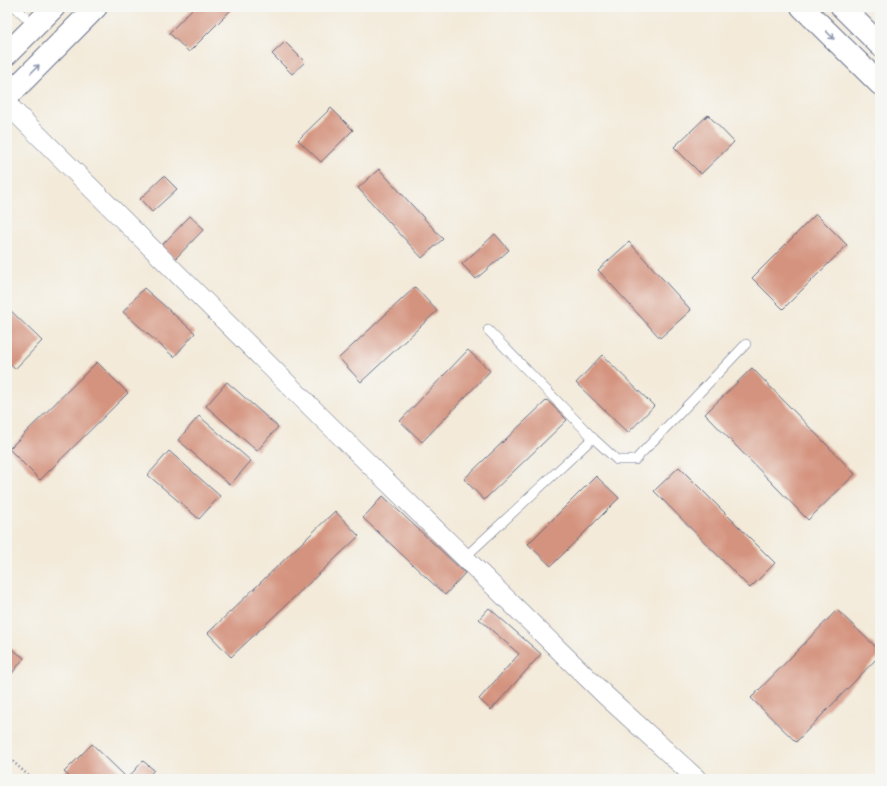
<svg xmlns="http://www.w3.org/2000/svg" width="887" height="786" font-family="'Patrick Hand',sans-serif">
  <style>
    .building { fill: #d4937e }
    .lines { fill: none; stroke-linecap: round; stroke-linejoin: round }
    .service-casing { stroke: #677089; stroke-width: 10 }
    .minor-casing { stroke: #677089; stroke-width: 20 }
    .tertiary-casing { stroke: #677089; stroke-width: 24 }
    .path { stroke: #677089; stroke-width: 2.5; stroke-dasharray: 1 3; stroke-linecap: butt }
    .service { stroke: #fff; stroke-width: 9 }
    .minor { stroke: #fff; stroke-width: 19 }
    .tertiary { stroke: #fff; stroke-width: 22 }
    .oneway { stroke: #8d97ae }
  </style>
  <rect width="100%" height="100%" fill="#f6f6f2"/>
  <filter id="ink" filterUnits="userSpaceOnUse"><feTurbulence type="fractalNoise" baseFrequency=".025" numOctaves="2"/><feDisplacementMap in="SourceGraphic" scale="8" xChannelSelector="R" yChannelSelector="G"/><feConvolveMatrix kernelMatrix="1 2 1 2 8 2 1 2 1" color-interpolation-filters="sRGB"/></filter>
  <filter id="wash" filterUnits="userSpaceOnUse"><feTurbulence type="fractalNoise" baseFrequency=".012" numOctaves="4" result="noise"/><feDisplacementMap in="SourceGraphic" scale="16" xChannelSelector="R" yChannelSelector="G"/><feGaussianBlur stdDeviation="0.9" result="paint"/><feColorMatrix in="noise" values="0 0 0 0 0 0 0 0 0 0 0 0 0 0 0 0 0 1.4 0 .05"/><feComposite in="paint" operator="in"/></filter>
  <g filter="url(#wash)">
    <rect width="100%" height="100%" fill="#f3ead9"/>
    <g id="blocks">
      <g class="building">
        <path d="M194,7H234L189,52L169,33Z"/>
        <path d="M285,42L305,62L292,74L272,54Z"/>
        <path d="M331,108L353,130L321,162L298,140Z"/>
        <path d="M708,115L734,142L701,174L674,147Z"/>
        <path d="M379,169L443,239L422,258L358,188Z"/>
        <path d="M164,176L177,189L152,212L140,199Z"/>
        <path d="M816,214L847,245L783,309L752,278Z"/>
        <path d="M190,216L204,229L175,259L161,246Z"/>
        <path d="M495,234L509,250L476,279L462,264Z"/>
        <path d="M629,242L691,310L660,338L598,270Z"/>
        <path d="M415,287L437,311L361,382L339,358Z"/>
        <path d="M144,288L195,333L174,357L123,312Z"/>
        <path d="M7,307L42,341L15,369L7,362Z"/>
        <path d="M468,350L490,371L422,442L400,421Z"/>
        <path d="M602,355L654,406L628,433L576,383Z"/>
        <path d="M97,362L128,393L40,480L9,449Z"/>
        <path d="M752,368L855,474L808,520L705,414Z"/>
        <path d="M227,382L278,427L257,451L206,406Z"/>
        <path d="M547,400L567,420L484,500L464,479Z"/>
        <path d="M199,416L251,461L230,485L178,440Z"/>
        <path d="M169,451L220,496L199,519L148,475Z"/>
        <path d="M679,467L775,563L750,588L654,491Z"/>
        <path d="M596,476L619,498L551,566L528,544Z"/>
        <path d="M383,496L465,573L445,595L363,518Z"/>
        <path d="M335,511L359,536L231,657L208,633Z"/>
        <path d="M489,608L541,654L491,710L479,699L519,654L479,619Z"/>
        <path d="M837,610L880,651V655L796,742L751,698Z"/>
        <path d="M7,645L24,658L7,680Z"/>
        <path d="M92,744L125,776L122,779H72L64,772Z"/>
        <path d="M143,761L154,770L146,779H127Z"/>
      </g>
    </g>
  </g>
  <g filter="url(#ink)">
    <use href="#blocks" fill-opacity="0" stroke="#677089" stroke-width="1"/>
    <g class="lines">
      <defs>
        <g id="service">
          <path d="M15,7L35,26"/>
          <path d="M488,330L593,438"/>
          <path d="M464,558L593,438L617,460H635L746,344"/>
        </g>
        <path id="minor" d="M7,104L322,418L606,696L697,779"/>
        <g id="tertiary">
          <path d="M802,7L880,84"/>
          <path d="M842,7L880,45"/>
          <path d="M7,54L54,7"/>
          <path d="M7,97L96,7"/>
        </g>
      </defs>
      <use href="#service" class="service-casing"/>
      <use href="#minor" class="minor-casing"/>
      <use href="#tertiary" class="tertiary-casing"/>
      <path class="path" d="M7,756L32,779"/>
      <use href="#service" class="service"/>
      <use href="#minor" class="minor"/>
      <use href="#tertiary" class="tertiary"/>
    </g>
    <defs><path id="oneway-shaft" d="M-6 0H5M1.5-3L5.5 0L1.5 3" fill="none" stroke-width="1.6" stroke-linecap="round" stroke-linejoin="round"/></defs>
    <g class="oneway">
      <use href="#oneway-shaft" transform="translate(830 35) rotate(45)"/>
      <use href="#oneway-shaft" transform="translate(35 69) rotate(-45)"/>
    </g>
  </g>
  <rect width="887" height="786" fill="none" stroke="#f6f6f2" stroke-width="24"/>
</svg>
